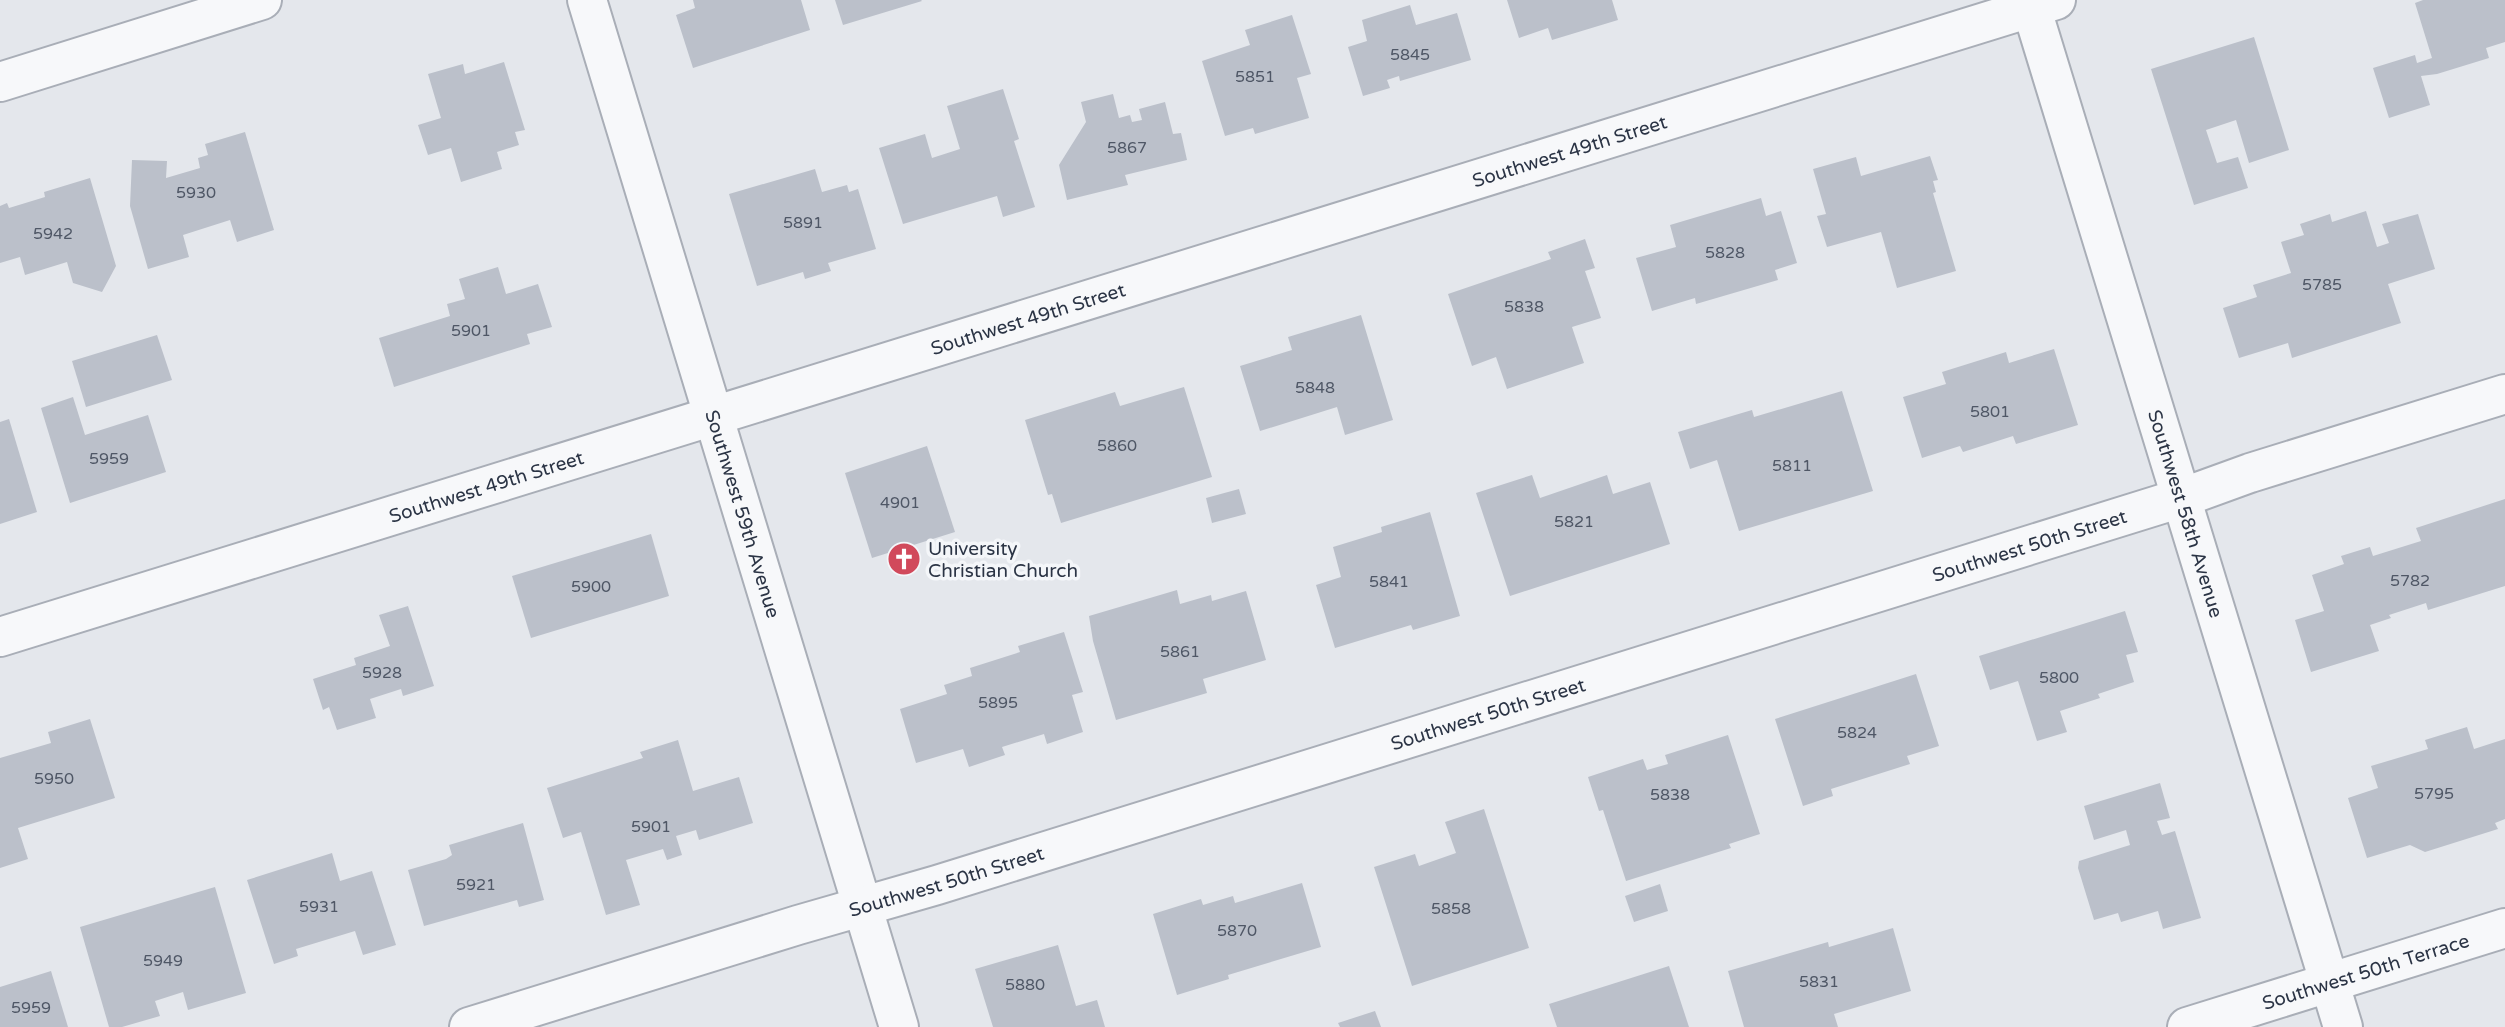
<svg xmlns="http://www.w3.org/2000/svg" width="2505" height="1027" font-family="'Varela Round',sans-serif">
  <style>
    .building { fill: #bbc0ca }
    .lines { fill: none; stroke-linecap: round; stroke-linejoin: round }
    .minor-casing { stroke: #a9aeb7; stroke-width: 42 }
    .minor { stroke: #f7f8fa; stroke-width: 38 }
    .labels { text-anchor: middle; stroke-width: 7; stroke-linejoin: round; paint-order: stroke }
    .number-label { font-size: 16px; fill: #4f5766 }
    .street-label { font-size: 19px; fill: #2b3445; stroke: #f4f6f9 }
    .poi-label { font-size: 19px; fill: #2b3445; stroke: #f4f6f9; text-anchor: start }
  </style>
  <rect width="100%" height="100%" fill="#e4e7ec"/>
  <g class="building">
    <path d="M693,0H801L810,30L693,68L676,15L695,8Z"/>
    <path d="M835,0H921L922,1L843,25Z"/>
    <path d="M1507,0H1612L1618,20L1552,40L1548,28L1519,38Z"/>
    <path d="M2423,0H2505V42L2486,48L2489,58L2437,74L2421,76L2430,105L2389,118L2373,68L2415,55L2417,63L2432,58L2415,3Z"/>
    <path d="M1410,5L1416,25L1457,13L1471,60L1400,81L1399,76L1387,80L1390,88L1363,96L1348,47L1367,41L1362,20Z"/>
    <path d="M1292,15L1311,74L1297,78L1309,118L1255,134L1253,128L1225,136L1202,61L1250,45L1245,30Z"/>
    <path d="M2254,37L2289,150L2249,163L2236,120L2206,130L2217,163L2238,157L2248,188L2194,205L2151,69Z"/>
    <path d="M504,62L525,130L515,132L519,145L497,152L502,169L461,182L451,148L428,155L418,125L441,118L428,74L463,64L465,74Z"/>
    <path d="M1003,89L1019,139L1014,141L1035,207L1003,217L997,196L903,224L879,148L925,134L932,158L960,149L947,106Z"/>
    <path d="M1113,94L1119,118L1130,115L1132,122L1142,120L1139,109L1165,102L1173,134L1181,133L1187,160L1125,175L1128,185L1067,200L1059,165L1086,122L1081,102Z"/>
    <path d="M245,132L274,230L237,242L230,220L183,235L189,257L148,269L130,206L132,160L167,161L166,178L200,168L198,158L208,155L205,144Z"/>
    <path d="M1930,156L1938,180L1933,181L1936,192L1933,193L1956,271L1897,288L1881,232L1827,247L1817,216L1826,214L1813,169L1856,157L1861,176Z"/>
    <path d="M815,169L822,192L847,185L849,192L858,189L876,249L828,263L831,271L805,279L803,272L757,286L729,194Z"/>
    <path d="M90,178L116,266L102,292L73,283L67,262L25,275L20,257L0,263V206L7,203L9,208L45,197L44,192Z"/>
    <path d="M1761,198L1766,216L1781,211L1797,263L1775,270L1778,280L1696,304L1695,298L1652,311L1636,258L1676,247L1670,225Z"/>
    <path d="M2366,211L2377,247L2389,243L2382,224L2418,214L2435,269L2388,284L2401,323L2292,358L2288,343L2239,358L2223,308L2257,297L2253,285L2291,273L2281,242L2304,235L2300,224L2330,214L2332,222Z"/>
    <path d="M1585,239L1595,268L1585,271L1601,318L1572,327L1584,363L1507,389L1496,357L1472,366L1448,294L1551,259L1548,252Z"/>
    <path d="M498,267L506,294L538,284L552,327L527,334L530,344L394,387L379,338L450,316L447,304L465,299L459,279Z"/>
    <path d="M1361,315L1393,420L1345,435L1337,407L1260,431L1240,366L1292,350L1288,337Z"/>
    <path d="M157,335L172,380L86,407L72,361Z"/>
    <path d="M2054,349L2078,425L2016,444L2013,436L1963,452L1960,446L1922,458L1903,397L1946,384L1942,372L2006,352L2009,363Z"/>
    <path d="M1184,387L1212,477L1061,523L1052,494L1048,495L1025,420L1115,392L1120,406Z"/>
    <path d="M1842,391L1873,491L1739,531L1717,460L1690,469L1678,432L1752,410L1754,417Z"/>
    <path d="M73,397L85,435L148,415L166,472L70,503L41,408Z"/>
    <path d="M9,419L37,512L0,524V422Z"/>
    <path d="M927,446L955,532L872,558L845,473Z"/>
    <path d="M1532,475L1540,498L1607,475L1613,494L1650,482L1670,544L1510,596L1476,493Z"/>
    <path d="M1239,489L1246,514L1212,523L1206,498Z"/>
    <path d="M2505,499V586L2428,610L2426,603L2389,615L2391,618L2370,625L2379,651L2311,672L2295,620L2324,611L2312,575L2344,564L2341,556L2370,547L2373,556L2421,541L2416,528Z"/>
    <path d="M1430,512L1460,616L1413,630L1411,625L1335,648L1316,585L1341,577L1333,547L1382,532L1381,527Z"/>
    <path d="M651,534L669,596L531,638L512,576Z"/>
    <path d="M1177,590L1180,604L1211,595L1212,601L1246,591L1266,660L1203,679L1207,693L1116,720L1093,641L1089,616Z"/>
    <path d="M408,606L434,686L403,696L401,689L370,699L376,718L337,730L329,707L323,710L313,679L356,665L354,658L390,646L379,615Z"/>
    <path d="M2125,611L2138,652L2126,655L2134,682L2098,694L2100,698L2060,711L2067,732L2037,741L2018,681L1990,690L1979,656Z"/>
    <path d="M1064,632L1083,692L1072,695L1083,732L1047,744L1044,734L1002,747L1005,755L969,767L963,749L916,763L900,709L947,694L944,685L972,676L970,668L1020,652L1018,646Z"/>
    <path d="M1916,674L1939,746L1907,756L1910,764L1831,789L1833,796L1803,806L1775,719Z"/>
    <path d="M90,719L115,798L18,828L28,859L0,868V758L51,743L48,732Z"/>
    <path d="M2467,727L2474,749L2505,739V819L2495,823L2498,829L2425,852L2410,845L2367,858L2348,798L2378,788L2371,766L2428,749L2425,740Z"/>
    <path d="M1728,735L1760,834L1729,844L1731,848L1626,881L1603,810L1599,811L1588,777L1643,759L1647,770L1668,764L1665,755Z"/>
    <path d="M678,740L693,791L739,777L753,823L699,840L696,830L676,836L682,855L667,860L663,849L626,860L640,905L606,915L581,832L563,838L547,788L643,758L640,752Z"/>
    <path d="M2160,783L2170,818L2157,821L2162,835L2175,831L2201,918L2163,929L2158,911L2121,922L2118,913L2094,920L2078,868L2079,861L2130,845L2126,830L2094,840L2084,806Z"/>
    <path d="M1484,809L1529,948L1412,986L1374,867L1415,854L1419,866L1456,853L1445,822Z"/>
    <path d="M523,823L544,900L519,907L517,900L424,926L408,870L446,859L452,855L449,845Z"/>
    <path d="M332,853L340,881L372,871L396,945L363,955L355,931L296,949L298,956L274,964L247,880Z"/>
    <path d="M1302,883L1321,947L1228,975L1229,979L1177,995L1153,914L1201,899L1203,905L1233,896L1235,903Z"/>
    <path d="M1660,884L1668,911L1634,922L1625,896Z"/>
    <path d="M215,887L246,993L188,1010L183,992L155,1001L160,1016L122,1027H109L80,927Z"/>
    <path d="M1893,928L1911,991L1834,1014L1838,1027H1744L1728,971L1828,942L1829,947Z"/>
    <path d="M1058,945L1076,1006L1097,1000L1105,1027H993L975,969Z"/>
    <path d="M1669,966L1689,1027H1557L1549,1004Z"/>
    <path d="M51,971L68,1027H0V987Z"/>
    <path d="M1375,1011L1381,1027H1340L1338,1023Z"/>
  </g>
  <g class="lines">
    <defs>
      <g id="minor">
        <path id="s1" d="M587,0L899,1027"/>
        <path id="s2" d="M2029,0L2343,1027"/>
        <path d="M0,82L262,0"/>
        <path id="s3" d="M0,637L2056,0"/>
        <path id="s4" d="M469,1027L798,925L937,885L2181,498L2250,473L2505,394"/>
        <path id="s5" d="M2187,1027L2505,928"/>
      </g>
    </defs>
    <use href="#minor" class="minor-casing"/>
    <use href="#minor" class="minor"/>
  </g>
  <defs>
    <symbol id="church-disc" viewBox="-11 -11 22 22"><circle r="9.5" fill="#d1495b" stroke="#f4f6f9"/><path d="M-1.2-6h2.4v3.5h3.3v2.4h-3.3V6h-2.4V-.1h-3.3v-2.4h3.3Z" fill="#fff"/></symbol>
  </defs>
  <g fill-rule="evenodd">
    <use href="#church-disc" x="885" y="540" width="38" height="38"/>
  </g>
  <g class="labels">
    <g class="number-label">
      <text x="1410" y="60">5845</text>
      <text x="1255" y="82">5851</text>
      <text x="1127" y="153">5867</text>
      <text x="196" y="198">5930</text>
      <text x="803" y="228">5891</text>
      <text x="53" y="239">5942</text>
      <text x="1725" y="258">5828</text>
      <text x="2322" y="290">5785</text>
      <text x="1524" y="312">5838</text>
      <text x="471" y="336">5901</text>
      <text x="1315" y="393">5848</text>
      <text x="1990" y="417">5801</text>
      <text x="1117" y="451">5860</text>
      <text x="109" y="464">5959</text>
      <text x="1792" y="471">5811</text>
      <text x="900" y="508">4901</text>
      <text x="1574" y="527">5821</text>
      <text x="2410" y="586">5782</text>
      <text x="1389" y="587">5841</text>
      <text x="591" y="592">5900</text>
      <text x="1180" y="657">5861</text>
      <text x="382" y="678">5928</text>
      <text x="2059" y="683">5800</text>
      <text x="998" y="708">5895</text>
      <text x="1857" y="738">5824</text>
      <text x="54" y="784">5950</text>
      <text x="2434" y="799">5795</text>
      <text x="1670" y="800">5838</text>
      <text x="651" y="832">5901</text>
      <text x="476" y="890">5921</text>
      <text x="319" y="912">5931</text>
      <text x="1451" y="914">5858</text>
      <text x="1237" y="936">5870</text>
      <text x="163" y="966">5949</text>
      <text x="1819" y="987">5831</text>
      <text x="1025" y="990">5880</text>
      <text x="31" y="1013">5959</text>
    </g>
    <g class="street-label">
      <text dy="7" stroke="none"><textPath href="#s3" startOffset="1643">Southwest 49th Street</textPath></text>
      <text dy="7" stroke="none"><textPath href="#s3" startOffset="1076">Southwest 49th Street</textPath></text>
      <text dy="7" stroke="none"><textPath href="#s3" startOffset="509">Southwest 49th Street</textPath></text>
      <text dy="7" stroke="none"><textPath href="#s1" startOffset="537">Southwest 59th Avenue</textPath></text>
      <text dy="7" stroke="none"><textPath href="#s2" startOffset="537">Southwest 58th Avenue</textPath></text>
      <text dy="7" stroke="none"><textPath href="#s4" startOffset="1633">Southwest 50th Street</textPath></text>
      <text dy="7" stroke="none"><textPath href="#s4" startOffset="1066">Southwest 50th Street</textPath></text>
      <text dy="7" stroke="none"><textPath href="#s4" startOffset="499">Southwest 50th Street</textPath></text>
      <text dy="7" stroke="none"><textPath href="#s5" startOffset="187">Southwest 50th Terrace</textPath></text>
    </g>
    <g class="poi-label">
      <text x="928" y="555">University<tspan x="928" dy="22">Christian Church</tspan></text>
    </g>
  </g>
</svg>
